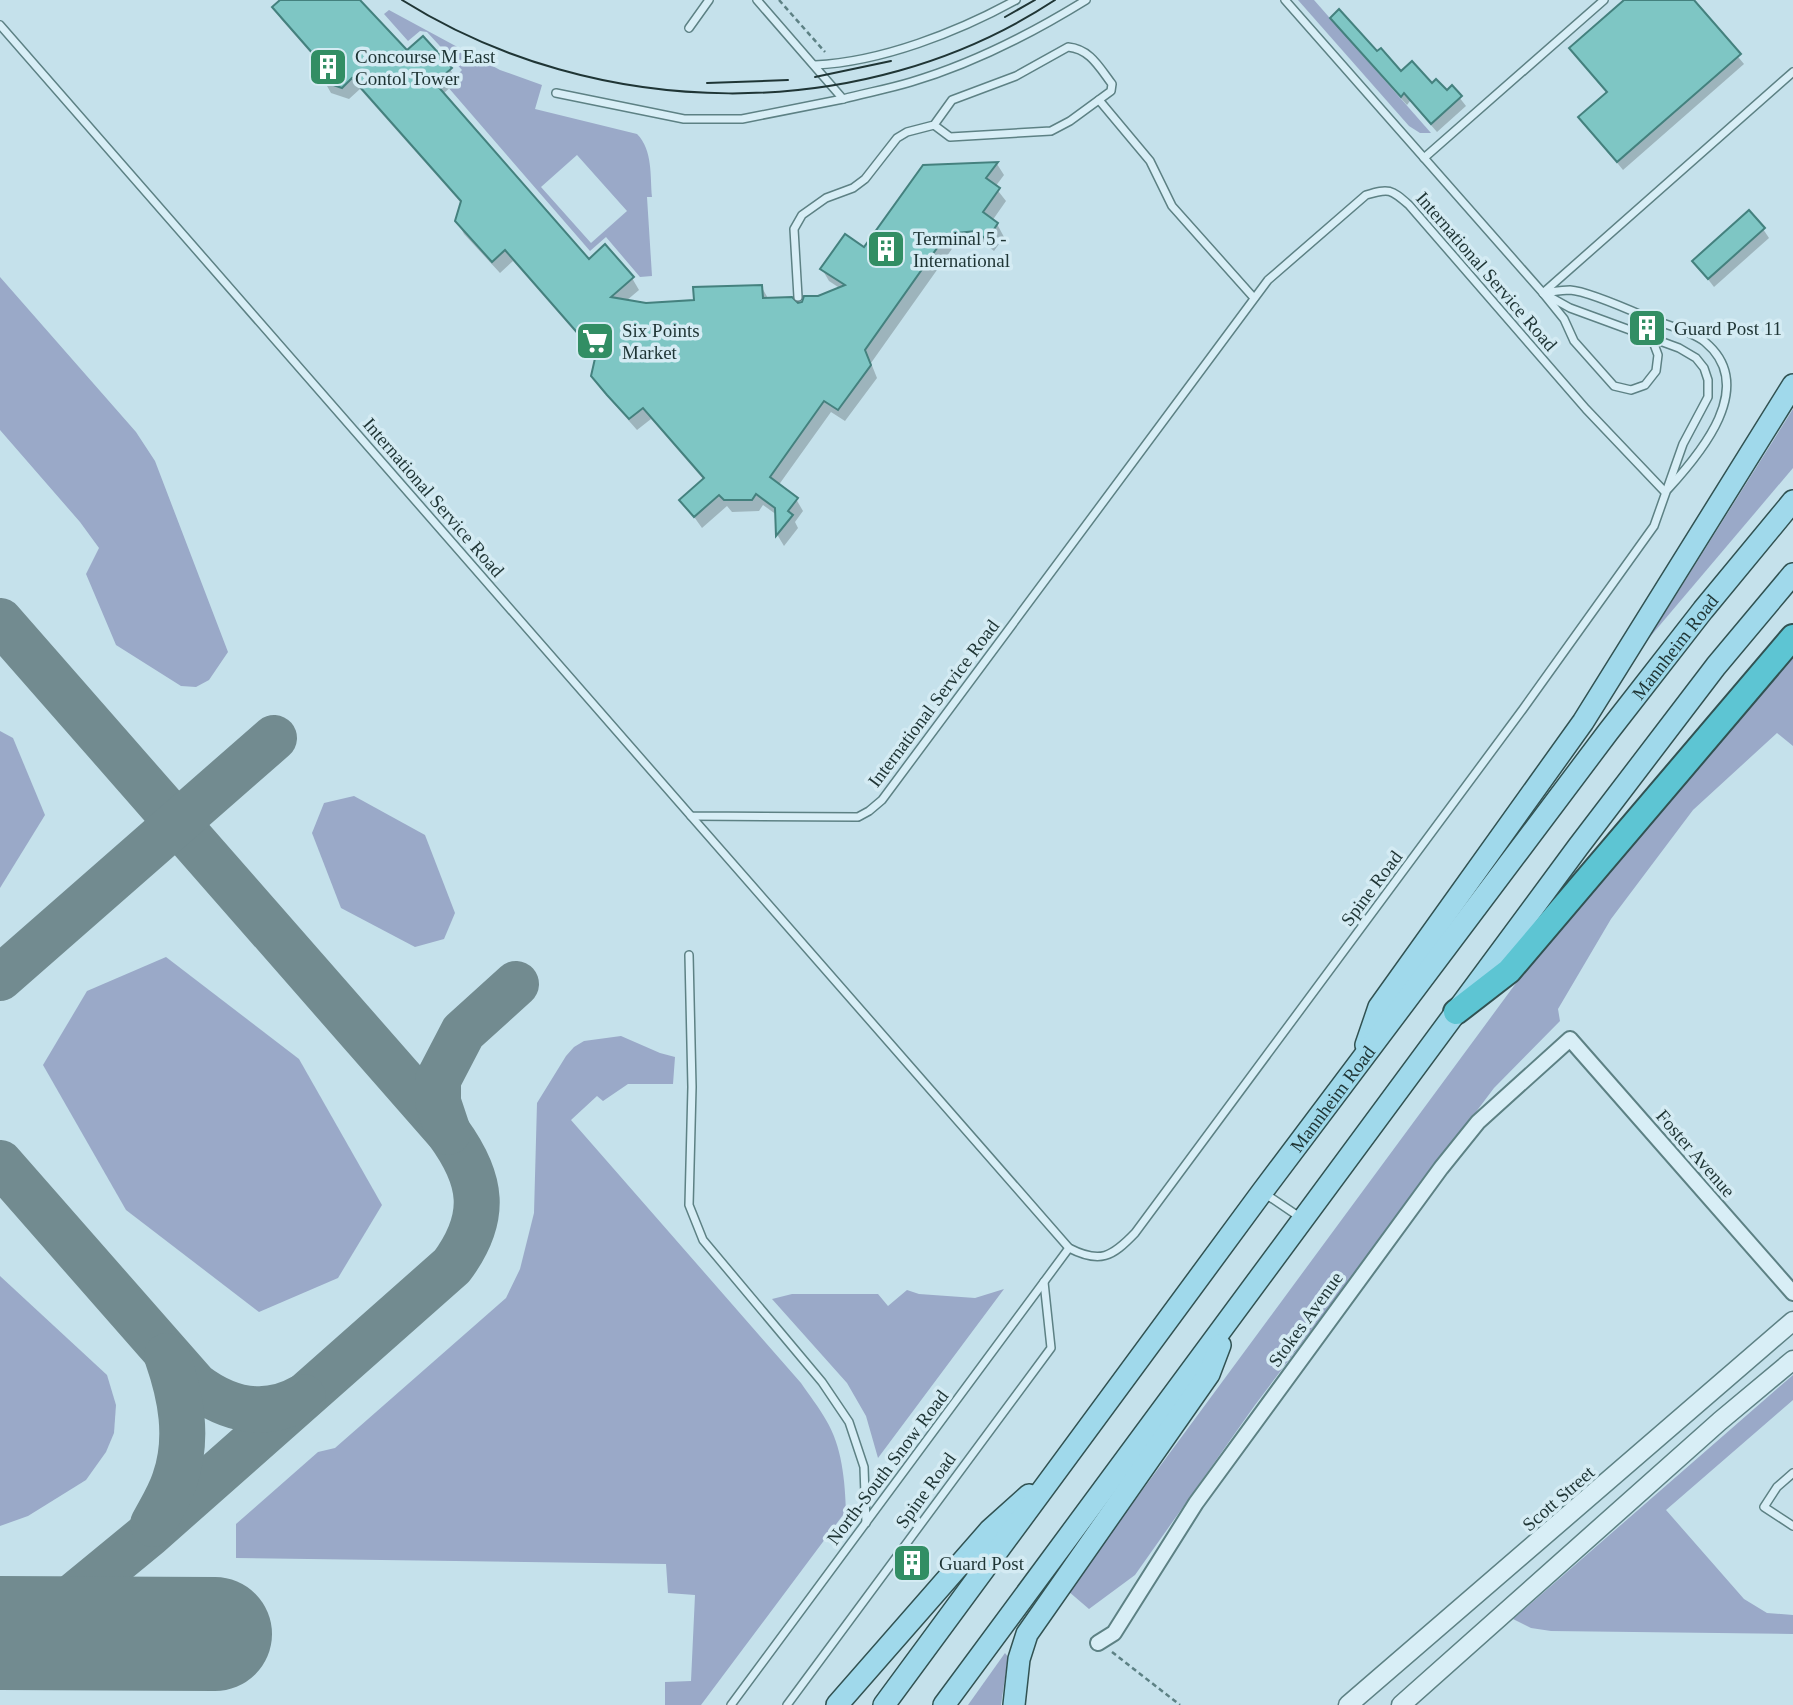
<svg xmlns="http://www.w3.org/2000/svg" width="1793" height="1705" font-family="Georgia,serif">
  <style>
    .green { fill: #9aa9c8; fill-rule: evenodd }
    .shadow { fill: #0003 }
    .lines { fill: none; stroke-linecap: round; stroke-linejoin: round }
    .taxiway { stroke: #728b90; stroke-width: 46 }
    .runway { stroke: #728b90; stroke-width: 114 }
    .building { fill: #7ec6c4; stroke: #44817e; stroke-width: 2 }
    .service-casing { stroke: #5d8184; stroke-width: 10 }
    .minor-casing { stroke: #5d8184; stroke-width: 18 }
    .tertiary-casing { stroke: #5d8184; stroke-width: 21 }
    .primary-casing { stroke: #315252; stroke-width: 24 }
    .motorway-casing { stroke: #315252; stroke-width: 28 }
    .path { stroke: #5d8184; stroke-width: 2.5; stroke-dasharray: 5 3.5; stroke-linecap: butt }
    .service { stroke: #d8eef6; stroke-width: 7 }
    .minor { stroke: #d8eef6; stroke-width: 14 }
    .tertiary { stroke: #d8eef6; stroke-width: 18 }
    .primary { stroke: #a0d9eb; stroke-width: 21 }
    .motorway { stroke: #5dc5d3; stroke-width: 24 }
    .tram { stroke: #1f3535; stroke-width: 2 }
    .labels { text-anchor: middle; stroke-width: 7; stroke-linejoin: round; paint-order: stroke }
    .poi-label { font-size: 19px; fill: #1f3535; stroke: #d4ebf3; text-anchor: start }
    .street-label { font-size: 19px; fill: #1f3535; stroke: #d4ebf3 }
  </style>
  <rect width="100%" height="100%" fill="#c5e1eb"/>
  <g class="green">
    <path d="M1298,0H1314L1431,133H1420L1409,126Z"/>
    <path d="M389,10L500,70L542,85L535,109L637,134C653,150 650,176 652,197H647L652,276L640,277L606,237L590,251L447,86L462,70L427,32L420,31L408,41L384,14ZM577,155L627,211L591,243L541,187Z"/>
    <path d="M0,277L136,432L155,461L228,652L209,680L196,687L181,686L116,645L86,574L99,548L80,522L0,430Z"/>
    <path d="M1793,409V468L1649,638Z"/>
    <path d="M1793,655V746L1777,733L1693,810L1611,919L1558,1009L1560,1021L1494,1088L1255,1405L1135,1575L1089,1609L1068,1591L1536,956Z"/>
    <path d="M0,731L13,738L45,815L0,888Z"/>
    <path d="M354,796L425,835L455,913L444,939L415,947L341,908L312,833L324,803Z"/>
    <path d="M166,957L299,1059L382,1205L338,1278L259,1312L126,1210L43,1065L87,991Z"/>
    <path d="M621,1036L660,1053L675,1057L673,1084H628L603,1101L597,1096L571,1120L801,1383C809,1395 819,1407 826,1420C842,1446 845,1481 846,1511L701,1705H665V1682L691,1681L695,1595L668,1593L666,1564L236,1558V1524L318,1452L335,1448L506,1298L520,1269L534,1213L537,1103L566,1056L574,1047L584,1041Z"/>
    <path d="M0,1276L107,1375L116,1405L114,1433L106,1452L86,1480L28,1516L0,1526Z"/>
    <path d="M1004,1289L878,1458L866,1416L847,1383L772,1299L792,1294H878L888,1306L907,1290L919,1294L975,1298Z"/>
    <path d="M1793,1375V1400L1666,1510L1744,1599L1767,1613L1793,1615V1634L1551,1631L1531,1628L1513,1619Z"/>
    <path d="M1005,1653L1008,1657L1001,1705H968Z"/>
  </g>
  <g class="shadow">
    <path d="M281,0H357L406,52L450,69L457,81L443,94L589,261L632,278L639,290L626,301L646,305L696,302L761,286L769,300L797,305L841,289L829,281L822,269L864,250L924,167L997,164L1004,175L995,187L1006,201L992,221L997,224L1004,237L994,251L984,243L954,246L871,363L877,378L845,421L831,412L778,486L796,499L803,511L795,522L798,528L784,546L778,536L777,515L763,505L759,511L732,512L727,506L702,528L682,500L704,480L651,419L637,430L600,388L593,376L597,357L513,261L500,273L464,234L457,221L462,204L360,89L349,99L331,93L314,63L316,59L281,19L274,7Z"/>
    <path d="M1627,0H1691L1744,64L1623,170L1580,117L1607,93L1571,48Z"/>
    <path d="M1332,18L1401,73L1446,93L1452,88L1466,106L1437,132L1410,101L1407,105L1337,27Z"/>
    <path d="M1763,229L1769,238L1714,287L1694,261Z"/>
  </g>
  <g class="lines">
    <g class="taxiway">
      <path d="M0,621L448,1132C483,1180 488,1217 452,1266L148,1535L75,1595L42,1621L0,1633"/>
      <path d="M0,978L274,738"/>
      <path d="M448,1132L438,1102V1080L463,1032L516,984"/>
      <path d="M0,1163L195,1385C228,1410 265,1419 303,1397"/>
      <path d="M153,1524C161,1509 170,1495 175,1479C189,1438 181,1396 167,1356"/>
    </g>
    <path class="runway" d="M0,1633L215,1634"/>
  </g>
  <g class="building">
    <path d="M280,0H360L407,50L423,36L452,68L435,83L589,259L605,244L634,277L611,297L646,303L694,300L693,287L762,285L763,298L792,297L798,303L802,302L804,296H818L845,285L820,269L845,234L864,247L923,165L998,162L986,178L1000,188L983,212L998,223L987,240L976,231L947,234L865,350L871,365L838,410L824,401L770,477L798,498L788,511L793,515L776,536L775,508L756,494L752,500H724L719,495L694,517L679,500L704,478L643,408L629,419L607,395L591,376L596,354L505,250L492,262L455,221L461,201L352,78L342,88L322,81L312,63L315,56L272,7Z"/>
    <path d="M1624,0H1694L1741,54L1617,162L1578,117L1607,92L1569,48Z"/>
    <path d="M1339,9L1377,51L1381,48L1401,71L1412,61L1432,83L1436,79L1447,90L1452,85L1462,96L1431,124L1404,93L1401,97L1330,18Z"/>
    <path d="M1749,210L1765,228L1708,279L1692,261Z"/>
  </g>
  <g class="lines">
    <defs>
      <g id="service">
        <path d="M757,0L843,99C865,93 888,89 911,82C972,64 1031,34 1086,0"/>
        <path d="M1285,0L1543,293L1564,319L1574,341L1614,386L1631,390L1645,385L1656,371L1658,355L1652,339"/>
        <path d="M0,25L691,816L858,817L869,811L882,800L1268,280L1366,195C1389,188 1391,189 1409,205L1586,409L1665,492"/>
        <path d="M689,28L709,0"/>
        <path d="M815,65C881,62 958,32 1016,0"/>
        <path d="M556,93L684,119H742L843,99"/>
        <path d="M1099,100L1150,161L1172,206L1254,298"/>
        <path d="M1424,158L1604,0"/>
        <path d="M1544,292L1793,72"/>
        <path d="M1543,293C1552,292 1561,290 1570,290C1586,291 1630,310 1646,317C1663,324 1692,331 1705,342C1758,386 1701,453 1668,489"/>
        <path d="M798,297L794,229L802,215L826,198L853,188L865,179L897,138L907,132L934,125L952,100L1016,76L1068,47C1090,49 1099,67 1112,84L1111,91L1070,121L1051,131L950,137L934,125"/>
        <path d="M691,816L1069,1248C1100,1264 1112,1257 1135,1233L1523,709L1654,526L1683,444L1708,397V380L1704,368L1696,358L1679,348L1570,308L1543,293"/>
        <path d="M689,955L692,1087L689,1205L703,1240L822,1382L849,1422L864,1467L866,1523"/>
        <path d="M1264,1193L1301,1218"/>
        <path d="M1793,1473L1777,1487L1764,1507L1793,1526"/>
        <path d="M731,1705L1069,1248"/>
        <path d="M787,1705L1051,1348L1044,1282"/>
      </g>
      <path id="minor" d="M1098,1643L1114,1633L1196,1503L1441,1168L1478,1122L1570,1039L1793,1293"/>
      <g id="tertiary">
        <path d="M1348,1705L1793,1321"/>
        <path d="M1401,1705L1720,1421L1793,1360"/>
      </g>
      <g id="primary">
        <path d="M1366,1045L1379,1007L1583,722L1793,385"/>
        <path d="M837,1705L990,1530L1029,1495"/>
        <path id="s1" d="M884,1705L1262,1192L1608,732L1703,610L1793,501"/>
        <path d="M944,1705L1578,847L1716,666L1793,574"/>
        <path d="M1014,1705L1019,1659L1027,1634L1209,1374L1220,1345"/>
      </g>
      <path id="motorway" d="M1456,1012L1509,971L1793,637"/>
    </defs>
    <use href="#service" class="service-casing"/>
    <use href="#minor" class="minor-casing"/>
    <use href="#tertiary" class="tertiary-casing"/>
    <use href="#primary" class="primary-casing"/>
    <use href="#motorway" class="motorway-casing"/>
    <g class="path">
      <path d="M779,0L825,52"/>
      <path d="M1112,1652L1180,1705"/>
    </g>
    <use href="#service" class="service"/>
    <use href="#minor" class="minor"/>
    <use href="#tertiary" class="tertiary"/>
    <use href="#primary" class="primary"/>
    <use href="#motorway" class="motorway"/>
    <g class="tram">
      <path d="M402,0C596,122 862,127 1055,0"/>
      <path d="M1005,17L1035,0"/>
      <path d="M815,77L891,61"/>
      <path d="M707,83L788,80"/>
    </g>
  </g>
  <defs>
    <symbol id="building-square" viewBox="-11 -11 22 22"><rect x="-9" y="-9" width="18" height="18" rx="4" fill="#328e64" stroke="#d4ebf3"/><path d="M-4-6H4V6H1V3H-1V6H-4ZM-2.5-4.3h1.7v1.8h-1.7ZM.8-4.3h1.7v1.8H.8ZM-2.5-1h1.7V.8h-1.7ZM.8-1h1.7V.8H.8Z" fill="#fff"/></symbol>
    <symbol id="supermarket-square" viewBox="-11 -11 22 22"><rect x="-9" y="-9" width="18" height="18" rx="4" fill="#328e64" stroke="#d4ebf3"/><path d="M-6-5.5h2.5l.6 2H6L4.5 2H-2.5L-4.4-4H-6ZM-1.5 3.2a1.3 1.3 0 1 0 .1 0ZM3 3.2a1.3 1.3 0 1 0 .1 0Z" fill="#fff"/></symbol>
  </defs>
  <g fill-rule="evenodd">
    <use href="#building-square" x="306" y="45" width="44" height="44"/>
    <use href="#building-square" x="864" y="227" width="44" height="44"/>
    <use href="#building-square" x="1625" y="306" width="44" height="44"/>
    <use href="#supermarket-square" x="573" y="319" width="44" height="44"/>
    <use href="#building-square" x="890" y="1541" width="44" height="44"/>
  </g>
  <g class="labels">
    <g class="poi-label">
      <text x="355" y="63">Concourse M East<tspan x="355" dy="22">Contol Tower</tspan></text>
      <text x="913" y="245">Terminal 5 -<tspan x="913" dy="22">International</tspan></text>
      <text x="1674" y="335">Guard Post 11</text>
      <text x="622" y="337">Six Points<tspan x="622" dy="22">Market</tspan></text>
      <text x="939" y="1570">Guard Post</text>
    </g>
    <g class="street-label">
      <text transform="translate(1487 271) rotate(49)" y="7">International Service Road</text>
      <text transform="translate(434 497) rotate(49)" y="7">International Service Road</text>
      <text dy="7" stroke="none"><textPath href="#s1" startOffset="1321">Mannheim Road</textPath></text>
      <text transform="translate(933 703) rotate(-53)" y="7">International Service Road</text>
      <text transform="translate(1371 888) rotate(-53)" y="7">Spine Road</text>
      <text dy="7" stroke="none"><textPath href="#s1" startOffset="754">Mannheim Road</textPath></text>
      <text transform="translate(1696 1153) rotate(49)" y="7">Foster Avenue</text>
      <text transform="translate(1305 1319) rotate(-54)" y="7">Stokes Avenue</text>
      <text transform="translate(887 1467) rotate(-53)" y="7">North-South Snow Road</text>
      <text transform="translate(925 1490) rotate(-54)" y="7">Spine Road</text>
      <text transform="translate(1558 1498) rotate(-41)" y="7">Scott Street</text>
    </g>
  </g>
</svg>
